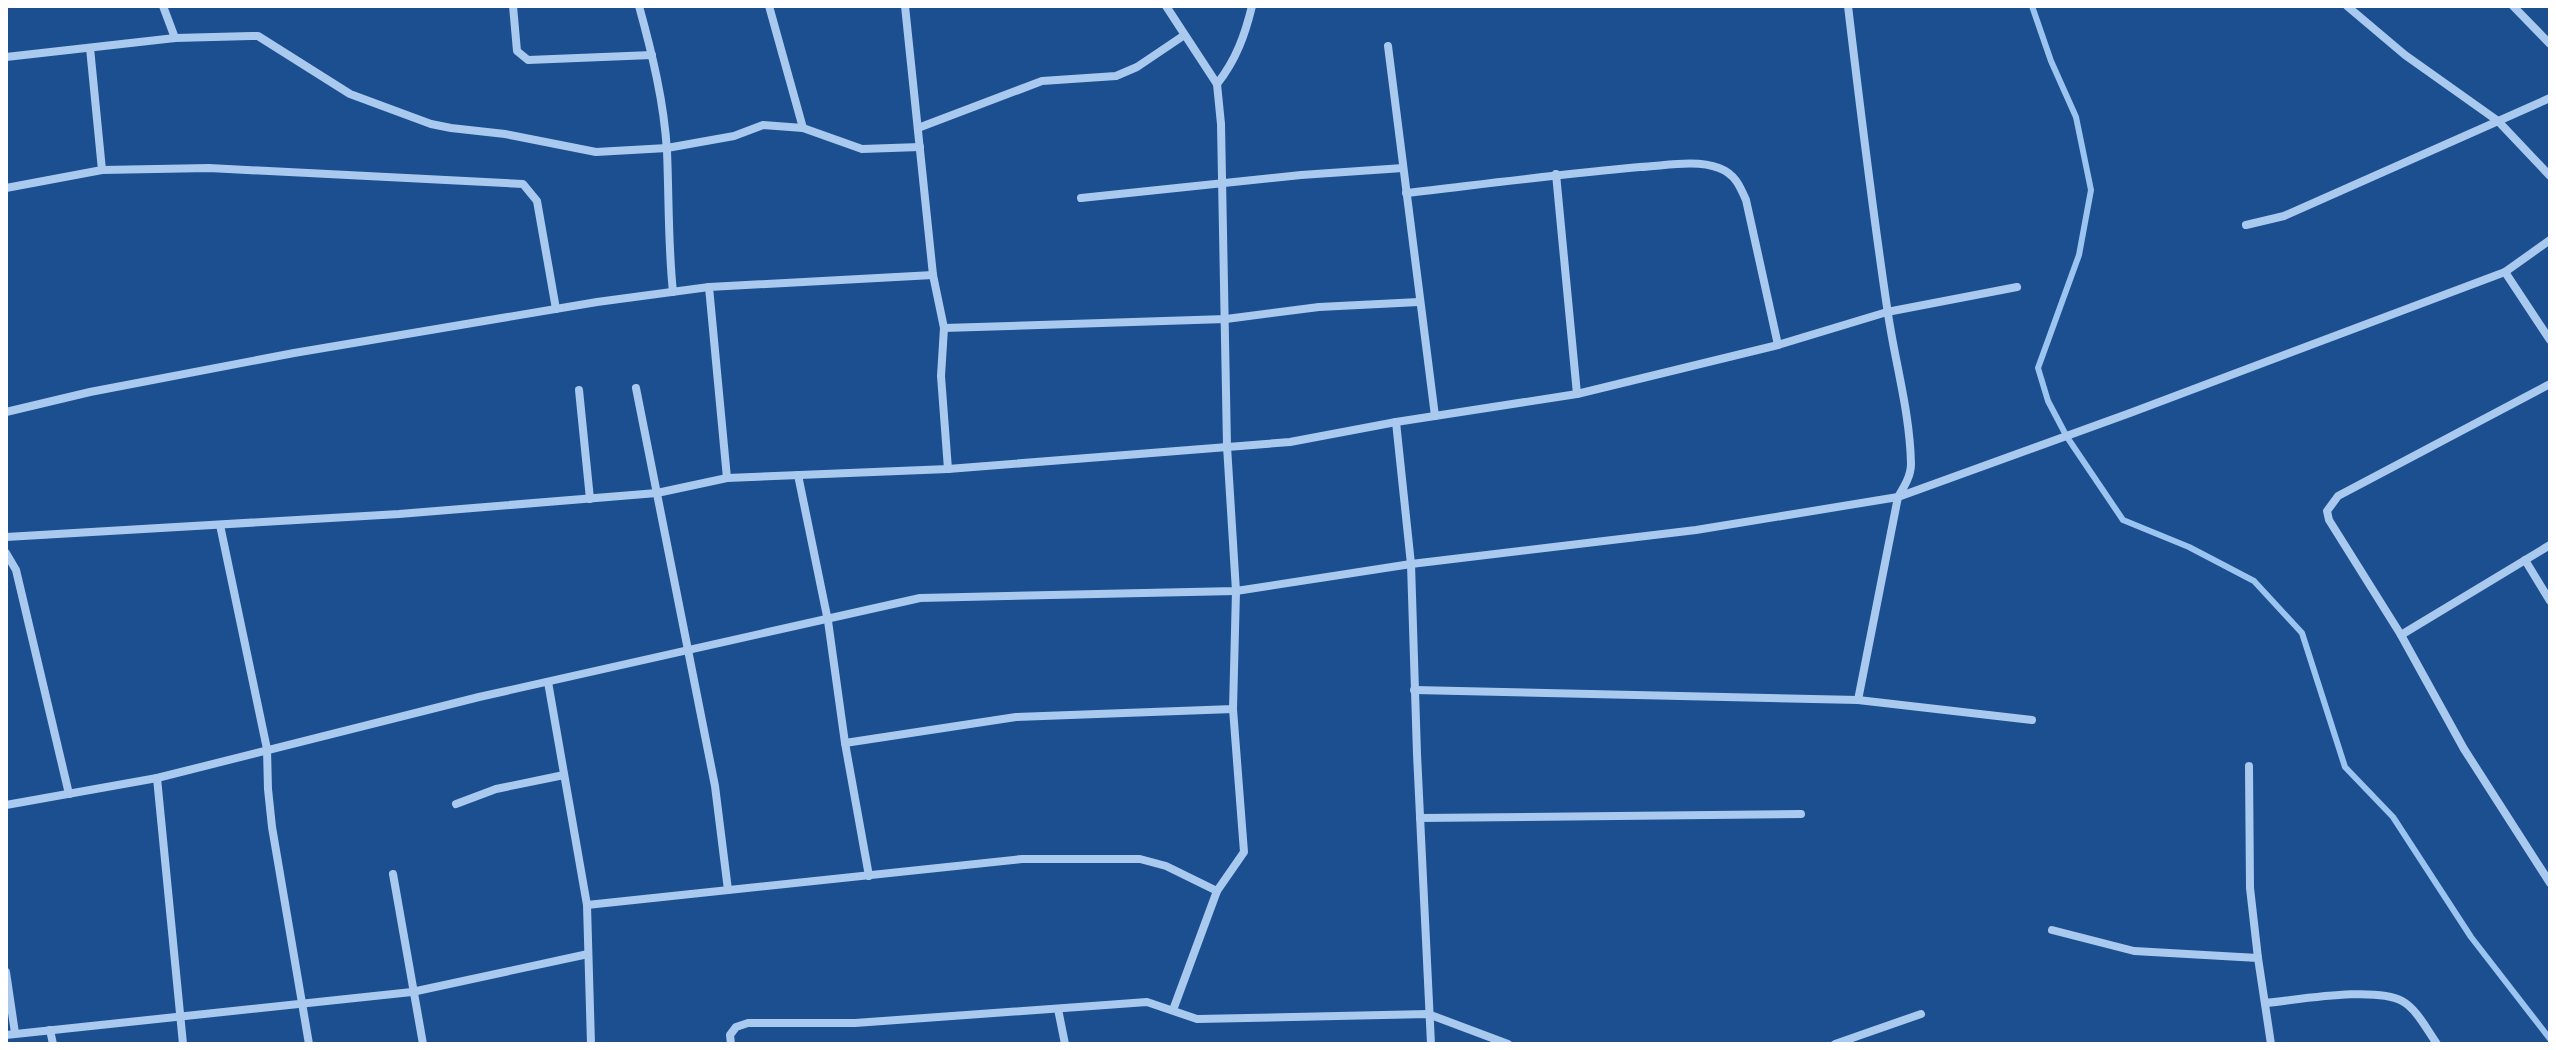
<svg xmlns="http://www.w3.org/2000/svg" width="2556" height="1050" font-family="'Golos Text',sans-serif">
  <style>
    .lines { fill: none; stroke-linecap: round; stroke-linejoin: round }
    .stream { stroke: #9cc4f0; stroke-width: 6 }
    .street { stroke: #a9c9ee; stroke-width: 8 }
  </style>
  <rect width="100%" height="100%" fill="#1b4f8f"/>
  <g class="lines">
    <path class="stream" d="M2032,6L2051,61L2076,117L2091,190L2079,255L2038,368L2048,401L2067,437L2123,520L2189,547L2254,581L2302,633L2345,767L2393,817L2471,937L2550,1039"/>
    <g class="street">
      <path d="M163,6L175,38"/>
      <path d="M513,6L517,51L528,60L652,55"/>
      <path d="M639,6C652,53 664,102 667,151C669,198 668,245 673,292"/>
      <path d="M769,6L803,128"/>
      <path d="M905,6L933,275L944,328L941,376L948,469"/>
      <path d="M1848,6C1860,107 1872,207 1887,307C1894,359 1910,411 1911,464C1911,476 1904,487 1898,497L1858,700"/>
      <path d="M2347,6L2405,55L2498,121L2550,176"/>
      <path d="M2513,6L2550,44"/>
      <path d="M1388,46L1435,416"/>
      <path d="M90,48L102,170"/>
      <path d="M6,57L175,38L251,36H258L350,94L431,124L451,128L505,134L596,152L667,148L734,136L763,125L803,128L862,149L920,147"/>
      <path d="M1217,84C1236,60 1245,35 1252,6"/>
      <path d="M918,128L1042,81L1116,76L1137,67L1183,36"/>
      <path d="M1556,174L1577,394"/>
      <path d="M6,188L102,170L209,168L523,184L537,201L556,309"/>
      <path d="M1406,193C1484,184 1561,174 1640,167C1664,166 1696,159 1719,168C1735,174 1740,186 1746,200L1778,345"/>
      <path d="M1081,198L1301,175L1403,168"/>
      <path d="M2246,225L2284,216L2550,98"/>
      <path d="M2505,272L2550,340"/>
      <path d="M709,287L727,478"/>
      <path d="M944,328L1226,319L1319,307L1419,302"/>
      <path d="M2550,384L2338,496L2327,511L2329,520L2401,635L2464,749L2550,883"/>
      <path d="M636,388L715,786L728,890"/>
      <path d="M579,390L590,499"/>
      <path d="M6,412L90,392L294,353L597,302L709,287L933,275"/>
      <path d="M1396,422L1411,564L1417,754L1431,1044"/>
      <path d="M798,475L828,621L845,743L869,876"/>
      <path d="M220,525L267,749L268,789L272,827L309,1044"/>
      <path d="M6,537L399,514L657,493L727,478L948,469L1290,442L1396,422L1577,394L1778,345L1887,312L2017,287"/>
      <path d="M6,553L16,570L69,794"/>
      <path d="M2525,560L2550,601"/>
      <path d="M2401,635L2550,545"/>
      <path d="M548,682L587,905L591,1044"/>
      <path d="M1414,690L1858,700L2032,720"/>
      <path d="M845,743L1016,717L1233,709L1236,591L1227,446L1221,124L1217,84L1166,6"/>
      <path d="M2249,766L2250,888L2258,958L2271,1044"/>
      <path d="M157,778L183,1044"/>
      <path d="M456,804L496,789L564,775"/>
      <path d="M6,805L157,778L479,697L920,598L1236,591L1411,564L1696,530L1898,497L2130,413L2505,272L2550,240"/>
      <path d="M1420,818L1801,814"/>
      <path d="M393,874L423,1044"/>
      <path d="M1217,891L1244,852L1233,709"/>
      <path d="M587,905L1022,859H1140L1166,866L1217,891L1173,1010"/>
      <path d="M2052,930L2134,951L2258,958"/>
      <path d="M6,972L15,1033"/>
      <path d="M2265,1003C2298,1000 2374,986 2402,1001C2417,1009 2427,1030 2437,1044"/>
      <path d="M1058,1009L1065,1044"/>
      <path d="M50,1030L53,1044"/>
      <path d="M6,1035L412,992L588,954"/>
      <path d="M731,1044L730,1035L736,1027L748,1023H855L1147,1002L1197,1019L1428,1014L1508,1044"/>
      <path d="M1835,1044L1921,1014"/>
    </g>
  </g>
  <rect width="2556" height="1050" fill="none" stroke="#ffffff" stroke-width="16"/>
</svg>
